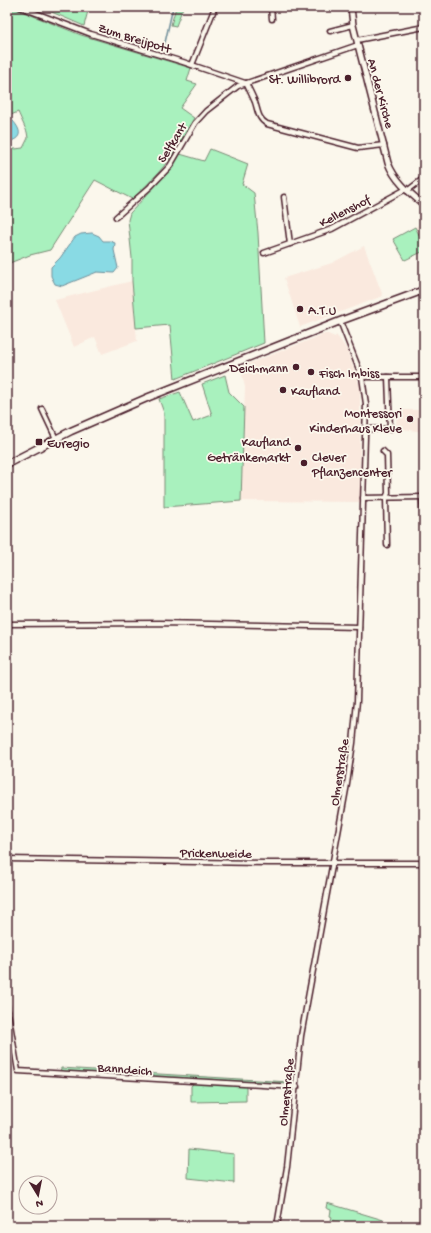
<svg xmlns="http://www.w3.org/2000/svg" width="431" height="1233" font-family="'Gochi Hand',sans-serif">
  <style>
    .built { fill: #fae9de }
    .green { fill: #a9f1be; stroke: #7a8874 }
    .water { fill: #89dae4; stroke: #708f9a }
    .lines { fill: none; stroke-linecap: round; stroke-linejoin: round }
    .stream { stroke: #708f9a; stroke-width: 1.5 }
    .minor-casing { stroke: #4a1f2b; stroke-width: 7 }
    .tertiary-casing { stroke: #4a1f2b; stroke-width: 8 }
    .primary-casing { stroke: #4a1f2b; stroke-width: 9 }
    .minor { stroke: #fbf7ec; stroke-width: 4 }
    .tertiary { stroke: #fbf7ec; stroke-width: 5 }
    .primary { stroke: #fbf7ec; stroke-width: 6 }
    .poi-dot { fill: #4a1f2b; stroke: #fbf7ec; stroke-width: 1.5 }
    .labels { text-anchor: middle; stroke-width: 3.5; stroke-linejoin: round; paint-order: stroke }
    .street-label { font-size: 13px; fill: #4a1f2b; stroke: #fbf7ec }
    .poi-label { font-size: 13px; fill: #4a1f2b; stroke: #fbf7ec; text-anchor: start }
  </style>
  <rect width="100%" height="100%" fill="#fbf7ec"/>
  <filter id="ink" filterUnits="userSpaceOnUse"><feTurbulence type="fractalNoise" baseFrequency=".025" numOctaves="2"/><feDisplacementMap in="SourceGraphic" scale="8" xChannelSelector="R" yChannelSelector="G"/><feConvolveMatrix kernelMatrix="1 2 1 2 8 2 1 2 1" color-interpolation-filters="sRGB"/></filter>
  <g filter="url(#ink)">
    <g class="built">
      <path d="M424,222V244L415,227Z"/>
      <path d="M364,246L383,296L300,327L284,278L332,263Z"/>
      <path d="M132,281L137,341L102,354L95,337L74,347L55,300Z"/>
      <path d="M325,334H328L335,337L336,335L341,341L347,350L360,386V502L241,501L245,387L240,367Z"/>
      <path d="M397,410H424V432L396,428Z"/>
    </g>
    <g class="green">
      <path d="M7,7H11L81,35L191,68L187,81L197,84L180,108L194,118C183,137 173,157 158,173C150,182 141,191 132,199L95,180L50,250L30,255L7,264V150L23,148L28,138L27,132L18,112L11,115L7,114Z"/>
      <path d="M40,7H89L84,26Z"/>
      <path d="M176,7H183L176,26L171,25Z"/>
      <path d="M210,149L248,164L242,184L254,193L258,233L264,343L175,379L170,325L136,328L132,281V258L128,220L130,213L156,185L180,154L204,161Z"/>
      <path d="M415,227L424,244V251L405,260L393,239Z"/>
      <path d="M225,375L229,392L244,407L241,501L164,507V413L159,399L180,392L193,422L212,415L202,384Z"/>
      <path d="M61,1068L289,1082L288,1084H273L60,1072Z"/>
      <path d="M194,1083L246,1086V1101L191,1102V1086Z"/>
      <path d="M189,1149L234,1154V1183L188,1178Z"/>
      <path d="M327,1203L400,1225V1226H337L338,1222L331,1220L332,1217L330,1216L331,1210L326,1208Z"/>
    </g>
    <g class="water">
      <path d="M7,115C18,125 28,138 7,142Z"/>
      <path d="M92,233L99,236L103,241H110L115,243L114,250L118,268L114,273L97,272L62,286L55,284L51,276V267L60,258L75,237L81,234Z"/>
    </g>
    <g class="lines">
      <path class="stream" d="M164,47L173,7"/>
      <defs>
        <g id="minor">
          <path d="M20,7L91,34L183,62L245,83"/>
          <path d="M271,7L272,19"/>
          <path d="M423,7L424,25"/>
          <path d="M330,31L353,25"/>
          <path d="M357,40L424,27"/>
          <path d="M192,65L215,7"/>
          <path d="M246,83C249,89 252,95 255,102C258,111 258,119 267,124L358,148L384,145"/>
          <path d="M407,191L424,178"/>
          <path d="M284,197L290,244"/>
          <path d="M116,217L150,187L170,166L195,123L206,111L238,86L358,45"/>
          <path d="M264,253L332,229L406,189"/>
          <path d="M362,377H424"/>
          <path d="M42,409L58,443"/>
          <path d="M365,429H390L388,377"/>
          <path d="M383,451L387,455L388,493L386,498L387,545"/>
          <path d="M422,497L424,527"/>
          <path d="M363,498L424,497"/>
          <path d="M7,624L160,623L359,627"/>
          <path d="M7,859L269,863H424"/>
          <path d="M7,1006L18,1071L297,1087"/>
          <path d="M277,1226L287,1167L301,1036L347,784L353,743L357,701L366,404L362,377L340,321"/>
        </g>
        <path id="tertiary" d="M351,7L353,25L358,45L388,163C395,181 410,193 424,205"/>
        <path id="primary" d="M7,464L71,431L149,397L340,321L424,290"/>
      </defs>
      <use href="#minor" class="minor-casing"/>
      <use href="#tertiary" class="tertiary-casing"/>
      <use href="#primary" class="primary-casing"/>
      <use href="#minor" class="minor"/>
      <use href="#tertiary" class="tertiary"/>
      <use href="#primary" class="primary"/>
    </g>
  </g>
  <g class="poi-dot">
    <circle cx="348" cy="78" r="4"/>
    <circle cx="300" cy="309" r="4"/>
    <circle cx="296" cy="367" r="4"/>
    <circle cx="311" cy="372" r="4"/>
    <circle cx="283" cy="390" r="4"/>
    <circle cx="410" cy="419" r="4"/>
    <rect x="35" y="438" width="8" height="8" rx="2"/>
    <circle cx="298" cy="448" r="4"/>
    <circle cx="304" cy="463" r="4"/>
  </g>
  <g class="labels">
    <g class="street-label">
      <text transform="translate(135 37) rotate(17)" y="5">Zum Breijpott</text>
      <text transform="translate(382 93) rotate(75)" y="5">An der Kirche</text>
      <text transform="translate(171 142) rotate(-58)" y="5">Selfkant</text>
      <text transform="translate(344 210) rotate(-27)" y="5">Kellenshof</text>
      <text transform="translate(338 772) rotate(-81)" y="5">Olmerstraße</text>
      <text transform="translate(216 852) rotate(1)" y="5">Prickenweide</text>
      <text transform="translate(125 1068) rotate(4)" y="5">Banndeich</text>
      <text transform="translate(285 1092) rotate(-84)" y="5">Olmerstraße</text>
    </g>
    <g class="poi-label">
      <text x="340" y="83" text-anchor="end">St. Willibrord</text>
      <text x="308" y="314">A.T.U</text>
      <text x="288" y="372" text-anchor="end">Deichmann</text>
      <text x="319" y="377">Fisch Imbiss</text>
      <text x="291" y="395">Kaufland</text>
      <text x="402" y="417" text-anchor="end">Montessori<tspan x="402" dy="15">Kinderhaus Kleve</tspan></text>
      <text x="290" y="446" text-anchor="end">Kaufland<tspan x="290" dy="15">Getränkemarkt</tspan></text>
      <text x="47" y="447">Euregio</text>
      <text x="312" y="461">Clever<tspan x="312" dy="15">Pflanzencenter</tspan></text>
    </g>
  </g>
  <rect width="431" height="1233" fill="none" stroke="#fbf7ec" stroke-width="24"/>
  <rect x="12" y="12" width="407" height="1209" fill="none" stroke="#4a1f2b" stroke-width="1.5" filter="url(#ink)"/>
  <g transform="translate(38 1195) rotate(170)"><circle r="19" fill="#fbf7ec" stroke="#b4a19f"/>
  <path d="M0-3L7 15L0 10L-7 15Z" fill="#4a1f2b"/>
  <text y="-6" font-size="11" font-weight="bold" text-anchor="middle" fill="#4a1f2b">N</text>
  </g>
</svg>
